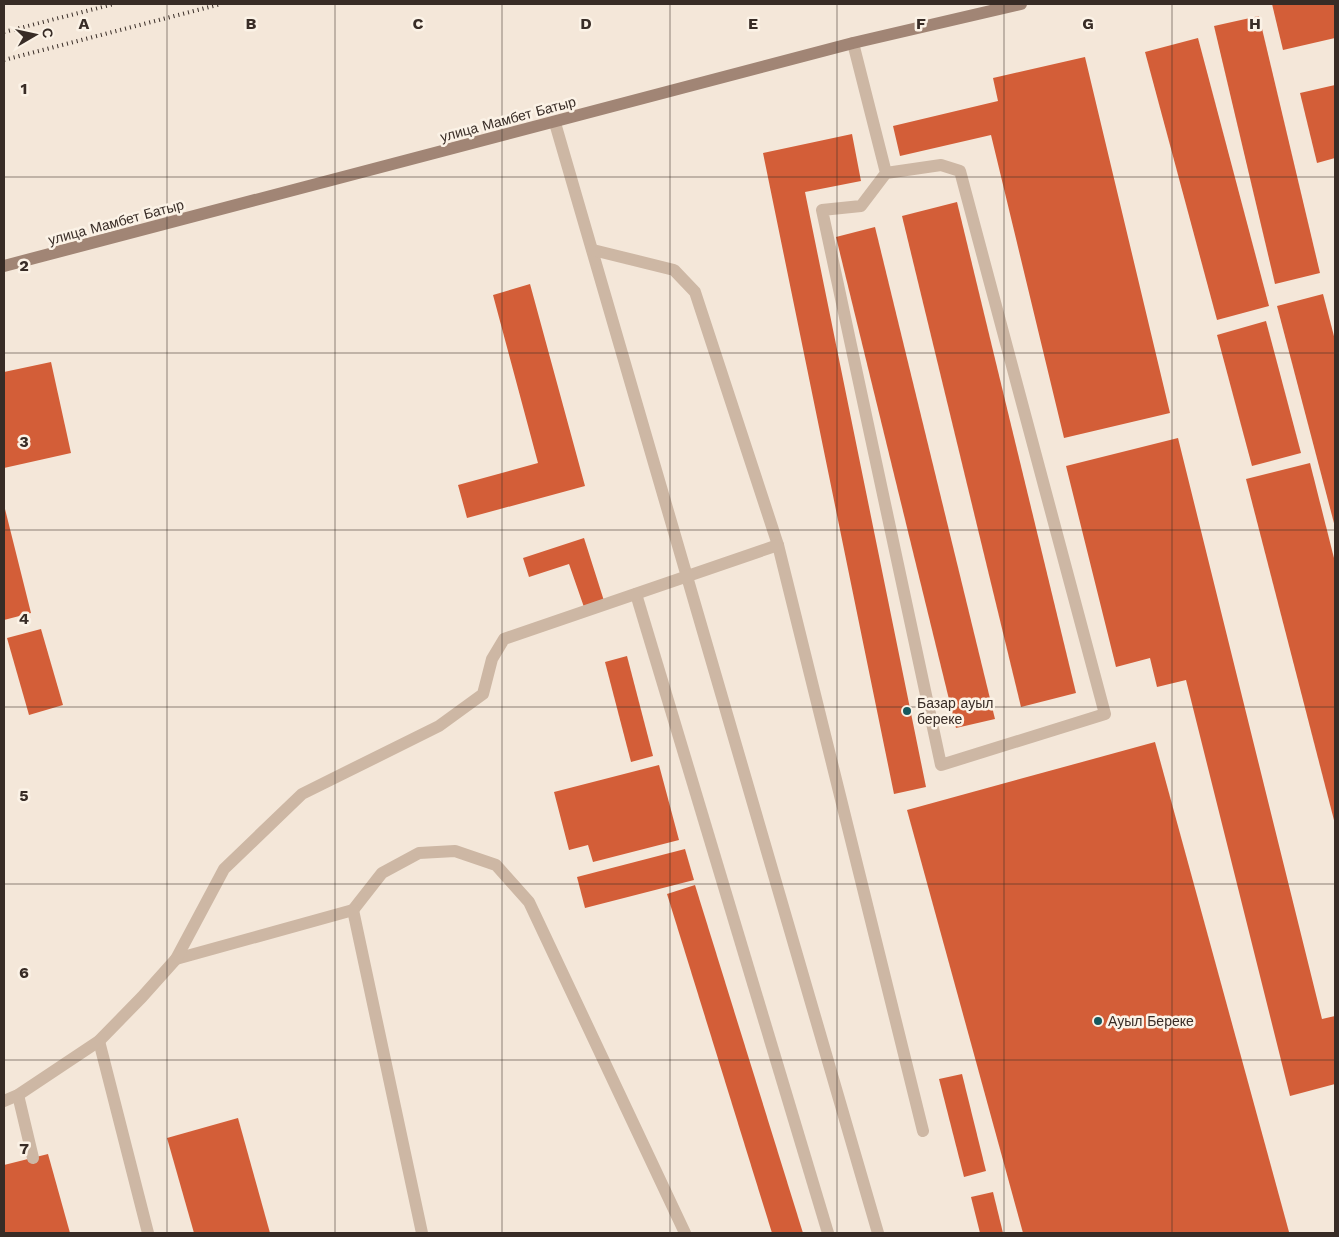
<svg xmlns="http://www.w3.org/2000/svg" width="1339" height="1237" font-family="'Work Sans',sans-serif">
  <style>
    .building { fill: #d35e38 }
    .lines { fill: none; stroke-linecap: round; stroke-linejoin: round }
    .service { stroke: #cdb7a4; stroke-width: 12 }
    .secondary { stroke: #a18575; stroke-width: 12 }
    .rail { stroke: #382c26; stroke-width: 4; stroke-dasharray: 1 4; stroke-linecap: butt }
    .grid { fill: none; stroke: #382c26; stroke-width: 1; stroke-opacity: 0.55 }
    .poi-dot { fill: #17595e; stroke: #fbf2e6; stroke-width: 2 }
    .labels { text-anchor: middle; stroke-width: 5; stroke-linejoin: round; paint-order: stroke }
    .street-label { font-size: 14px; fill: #382c26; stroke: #fbf2e6 }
    .poi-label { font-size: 14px; fill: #382c26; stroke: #fbf2e6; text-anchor: start }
    .grid-label { font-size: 16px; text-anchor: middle; font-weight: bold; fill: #382c26; stroke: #fbf2e6; stroke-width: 5; stroke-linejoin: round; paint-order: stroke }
  </style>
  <rect width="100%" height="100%" fill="#f4e7d9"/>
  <g class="building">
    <path d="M1272,4H1335V38L1283,50Z"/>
    <path d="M1259,16L1320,273L1275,284L1214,26Z"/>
    <path d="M1198,38L1269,306L1217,320L1145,52Z"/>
    <path d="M1085,57L1170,413L1064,438L991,135L900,156L893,126L998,101L993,78Z"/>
    <path d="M1335,85V158L1317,163L1300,93Z"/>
    <path d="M852,134L861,181L805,192L926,787L894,794L763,153Z"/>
    <path d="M957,202L1076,693L1021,707L902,216Z"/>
    <path d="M875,227L995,719L956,728L836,237Z"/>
    <path d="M530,284L585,486L467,518L458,485L538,463L493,295Z"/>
    <path d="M1323,294L1335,340V527L1277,306Z"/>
    <path d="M1266,321L1301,453L1252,466L1217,335Z"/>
    <path d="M51,362L71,453L4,468V372Z"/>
    <path d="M1178,438L1322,1019L1335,1016V1084L1290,1096L1186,680L1157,687L1150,658L1116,667L1066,466Z"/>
    <path d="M1310,463L1335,562V824L1246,479Z"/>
    <path d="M4,505L31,613L4,620Z"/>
    <path d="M584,538L605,604L585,610L569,564L529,577L523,558Z"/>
    <path d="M41,629L63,705L29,715L7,638Z"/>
    <path d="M627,656L653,756L631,762L605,662Z"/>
    <path d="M1155,742L1289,1232L1284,1233H1023L907,810Z"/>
    <path d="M659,765L679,840L593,862L588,845L569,850L554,792Z"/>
    <path d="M685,849L694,880L585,908L577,877Z"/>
    <path d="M695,885L803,1233H772L667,894Z"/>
    <path d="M962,1074L986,1171L964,1177L939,1079Z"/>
    <path d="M238,1118L270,1233H194L167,1138Z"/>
    <path d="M48,1154L70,1233H4V1165Z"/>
    <path d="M993,1192L1003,1233H980L971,1197Z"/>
  </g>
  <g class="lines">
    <g class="service">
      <path d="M853,43L886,173L861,206L822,210L941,765L1105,714L960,171L941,165L886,173"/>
      <path d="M555,123L878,1233"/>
      <path d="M593,250L674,270L695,292L778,545L923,1131"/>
      <path d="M636,594L828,1233"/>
      <path d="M353,910L382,873L419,853L455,851L496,865L529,902L685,1233"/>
      <path d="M176,959L353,910L422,1233"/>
      <path d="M99,1041L148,1233"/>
      <path d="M18,1095L33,1158"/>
      <path d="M4,1101L18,1095L99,1041L142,997L176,959L224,869L302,794L439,726L483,694L492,659L504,639L778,545"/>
    </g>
    <path class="secondary" d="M4,266L853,43L1021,4"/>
    <g class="rail">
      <path d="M4,32L114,4"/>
      <path d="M4,60L221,4"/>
    </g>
  </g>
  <path class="grid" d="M167,4V1233M335,4V1233M502,4V1233M670,4V1233M837,4V1233M1004,4V1233M1172,4V1233M4,177H1335M4,353H1335M4,530H1335M4,707H1335M4,884H1335M4,1060H1335"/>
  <g class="poi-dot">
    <circle cx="907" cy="711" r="5"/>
    <circle cx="1098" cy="1021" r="5"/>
  </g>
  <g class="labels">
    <g class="street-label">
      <text transform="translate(508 119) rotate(-15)" y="5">улица Мамбет Батыр</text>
      <text transform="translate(116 222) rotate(-15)" y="5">улица Мамбет Батыр</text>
    </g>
    <g class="poi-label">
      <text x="917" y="708">Базар ауыл<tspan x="917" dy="16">береке</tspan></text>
      <text x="1108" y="1026">Ауыл Береке</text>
    </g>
  </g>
  <g class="grid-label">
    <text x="84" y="29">A</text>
    <text x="251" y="29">B</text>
    <text x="418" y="29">C</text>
    <text x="586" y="29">D</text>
    <text x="753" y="29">E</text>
    <text x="921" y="29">F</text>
    <text x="1088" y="29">G</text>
    <text x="1255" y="29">H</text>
    <text x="24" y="94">1</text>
    <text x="24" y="271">2</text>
    <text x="24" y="447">3</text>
    <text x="24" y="624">4</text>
    <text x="24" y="801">5</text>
    <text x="24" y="978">6</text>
    <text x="24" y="1154">7</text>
  </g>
  <rect width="1339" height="1237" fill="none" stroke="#382c26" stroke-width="10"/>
  <g transform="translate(35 35) rotate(81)" stroke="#fbf2e6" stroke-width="4" paint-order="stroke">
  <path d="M0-4L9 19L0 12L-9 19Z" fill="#382c26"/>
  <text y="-8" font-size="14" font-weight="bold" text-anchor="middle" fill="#382c26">С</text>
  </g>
</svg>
